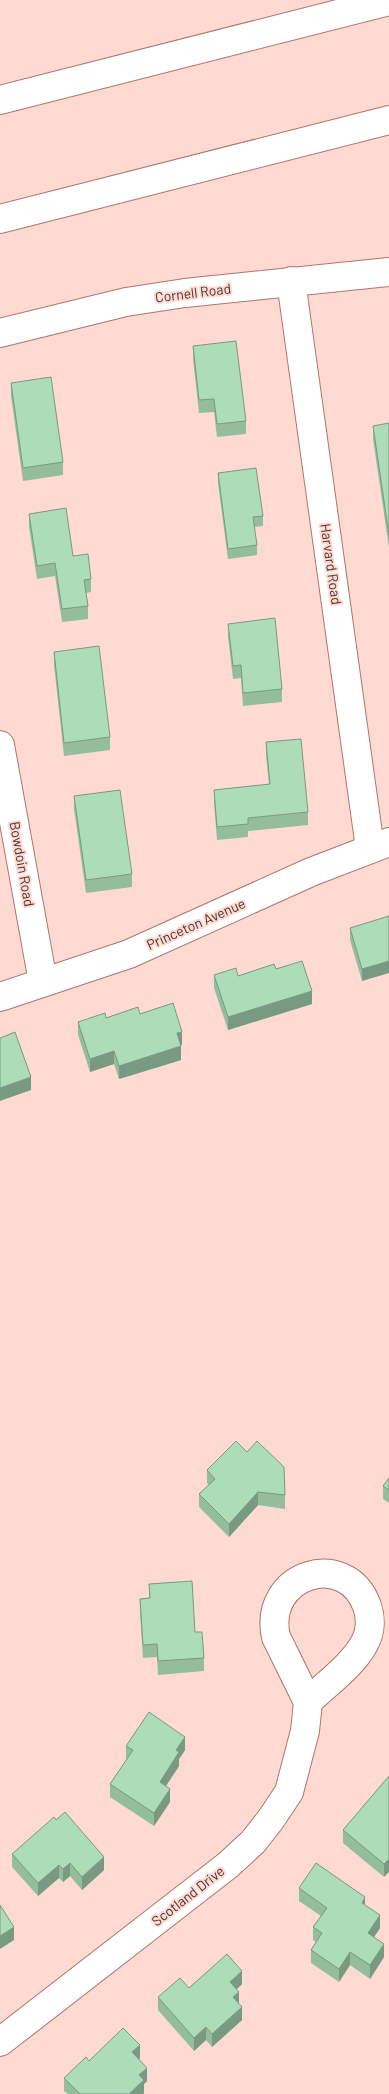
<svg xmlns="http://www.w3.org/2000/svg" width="389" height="2094" font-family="Barlow,sans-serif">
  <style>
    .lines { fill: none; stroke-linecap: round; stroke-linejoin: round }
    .minor-casing { stroke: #ac766a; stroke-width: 30 }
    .highway-casing { stroke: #ac766a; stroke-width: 30 }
    .minor { stroke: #fff; stroke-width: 28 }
    .highway { stroke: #fff; stroke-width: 28 }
    .wall { fill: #94bd9e }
    .shaded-wall { fill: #789a81 }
    .building { fill: #acdcb8; stroke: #789a81 }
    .labels { text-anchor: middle; stroke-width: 4; stroke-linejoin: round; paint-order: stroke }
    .street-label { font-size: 14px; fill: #4c342f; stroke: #ffdad2 }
  </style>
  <rect width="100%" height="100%" fill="#ffdad2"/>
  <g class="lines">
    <defs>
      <g id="minor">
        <path d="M291,281L370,848"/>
        <path d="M0,333L126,302L185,293L389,272"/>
        <path d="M0,745L43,982"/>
        <path d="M0,997L129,954L311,872L389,842"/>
        <path d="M0,2042L228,1865L253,1842L271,1819L289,1792L305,1731L308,1702L276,1637C262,1574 346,1548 367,1606C371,1618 371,1632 364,1644C352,1666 326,1684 308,1702"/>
      </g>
      <g id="highway">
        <path d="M0,100L389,1"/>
        <path d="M0,219L389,120"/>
      </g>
    </defs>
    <use href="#minor" class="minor-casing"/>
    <use href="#highway" class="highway-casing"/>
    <use href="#minor" class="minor"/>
    <use href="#highway" class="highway"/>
  </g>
  <g class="wall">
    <path d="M193,346L246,421V434L217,437L214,412L199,413L193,359Z"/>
    <path d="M11,383L63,462V475L23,481L11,396Z"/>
    <path d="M389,423V548L373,439V426Z"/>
    <path d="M218,473L263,516V526L254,527L257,545V555L228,559L218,483Z"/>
    <path d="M29,514L73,556L91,579V592L86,593L88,606V619L62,622L55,576L37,579L29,527Z"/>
    <path d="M228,624L282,689V702L243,706L241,678L233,679L228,637Z"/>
    <path d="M54,652L110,737V750L64,756L54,665Z"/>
    <path d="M266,742L308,812V825L248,831V837L217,840L214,803V790L269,785L266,755Z"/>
    <path d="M74,796L132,874V887L86,893L74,809Z"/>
    <path d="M389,916L362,981L350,940V928Z"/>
    <path d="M276,969L312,1004L228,1030L214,988V975L238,976Z"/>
    <path d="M140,1014L182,1045H181V1060L119,1079L114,1064L90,1072L78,1035V1022Z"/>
    <path d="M207,1470L285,1495V1509L258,1505L229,1537L199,1507V1494L209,1485L207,1483Z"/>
    <path d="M389,1478V1503L383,1499V1486Z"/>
    <path d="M149,1584L195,1632L204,1658V1671L158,1675L157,1657L143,1658L140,1612V1599L149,1598Z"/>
    <path d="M126,1746L185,1750L179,1759V1766L166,1786L170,1802L154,1826L110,1797V1784L127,1759H126Z"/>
    <path d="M389,1776L384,1877L343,1843V1830Z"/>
    <path d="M12,1854L104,1870L82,1890L70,1876L63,1882L59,1878L38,1896L12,1867Z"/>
    <path d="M299,1888L365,1905L380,1928L374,1937L384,1957L370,1979L350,1965L339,1982L311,1963V1950L316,1942L313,1940V1927L321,1916L299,1901Z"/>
    <path d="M242,1984L236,1990L242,2020L212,2047L206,2040L194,2051L158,2010V1997L189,1988Z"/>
    <path d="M140,2058L139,2059L147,2081L144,2084V2093L143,2094H68L64,2091V2078L89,2061Z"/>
  </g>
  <g class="shaded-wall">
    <path d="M389,961V973L362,981V969Z"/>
    <path d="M312,991V1004L228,1030V1017Z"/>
    <path d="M182,1032V1045L177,1046V1033Z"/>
    <path d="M181,1046V1060L119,1079V1066Z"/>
    <path d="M114,1051V1064L90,1072V1059Z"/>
    <path d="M31,1077V1090L0,1101V1088Z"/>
    <path d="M258,1492V1505L229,1537V1524Z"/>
    <path d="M185,1737V1750L179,1759V1766L160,1795V1782L176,1750Z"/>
    <path d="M170,1789V1802L154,1826V1813Z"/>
    <path d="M104,1857V1870L82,1890V1877Z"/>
    <path d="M389,1859V1872L384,1877V1864Z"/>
    <path d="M70,1863V1876L63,1882V1869Z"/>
    <path d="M59,1865V1878L38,1896V1883Z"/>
    <path d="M365,1897V1910L362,1903Z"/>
    <path d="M380,1915V1928L368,1946V1933Z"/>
    <path d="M14,1927V1940L0,1949V1936Z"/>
    <path d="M384,1944V1957L370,1979V1965Z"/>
    <path d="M350,1952V1965L339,1982V1969Z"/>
    <path d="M242,1971V1984L230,1995V1982Z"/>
    <path d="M239,1992V2005L233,1997Z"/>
    <path d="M242,2007V2020L212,2047V2034Z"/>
    <path d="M206,2027V2040L194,2051V2038Z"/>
    <path d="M140,2045V2058L132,2065V2052Z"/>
    <path d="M147,2068V2081L144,2084V2093L143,2094H129L139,2075Z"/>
  </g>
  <g class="building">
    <path d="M236,341L246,421L217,424L214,399L199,400L193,346Z"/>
    <path d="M51,377L63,462L23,468L11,383Z"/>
    <path d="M389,423V535L373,426Z"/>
    <path d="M256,468L263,516L253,517L257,545L228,549L218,473Z"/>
    <path d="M66,508L73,556L88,554L91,579L84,580L88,606L62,609L55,563L37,566L29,514Z"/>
    <path d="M275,618L282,689L243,693L241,665L233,666L228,624Z"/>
    <path d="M99,646L110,737L64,743L54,652Z"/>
    <path d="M301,739L308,812L248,818V824L217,827L214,790L270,784L266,742Z"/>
    <path d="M120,790L132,874L86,880L74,796Z"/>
    <path d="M389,916V961L362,969L350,928Z"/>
    <path d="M302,961L312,991L228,1017L214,975L236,968L238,976L274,964L276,969Z"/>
    <path d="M173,1003L182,1032L177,1033L181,1046L119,1066L114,1051L90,1059L78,1022L105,1013L106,1018L138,1007L140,1014Z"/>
    <path d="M15,1032L31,1077L0,1088V1038Z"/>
    <path d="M236,1441L247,1452L257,1441L284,1467L285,1495L258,1492L229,1524L199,1494L215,1479L207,1470Z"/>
    <path d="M389,1478V1490L383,1486Z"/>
    <path d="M192,1581L195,1632H202L204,1658L158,1661L157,1644L143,1645L140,1599L150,1598L149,1584Z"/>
    <path d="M149,1712L185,1737L176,1750L179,1752L160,1782L170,1789L154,1813L110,1784L133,1750L126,1746Z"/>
    <path d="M389,1776V1859L384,1864L343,1830Z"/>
    <path d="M65,1812L104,1857L82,1877L70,1863L63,1869L59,1865L38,1883L12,1854L54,1817L56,1820Z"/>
    <path d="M316,1863L365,1897L362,1903L380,1915L368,1933L384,1944L370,1965L350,1952L339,1969L311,1950L322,1933L313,1927L327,1908L299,1888Z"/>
    <path d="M0,1905L14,1927L0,1936Z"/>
    <path d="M227,1954L242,1971L230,1982L239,1992L233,1997L242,2007L212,2034L206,2027L194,2038L158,1997L180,1978L189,1988Z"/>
    <path d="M123,2028L140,2045L132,2052L147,2068L139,2075L144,2080L129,2094H80L64,2078L86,2057L89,2061Z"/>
  </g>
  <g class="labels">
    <g class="street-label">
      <text transform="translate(193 293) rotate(-7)" y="5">Cornell Road</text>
      <text transform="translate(331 564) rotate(82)" y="5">Harvard Road</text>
      <text transform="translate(22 864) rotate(80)" y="5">Bowdoin Road</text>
      <text transform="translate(196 924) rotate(-24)" y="5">Princeton Avenue</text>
      <text transform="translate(188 1896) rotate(-38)" y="5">Scotland Drive</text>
    </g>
  </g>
</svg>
